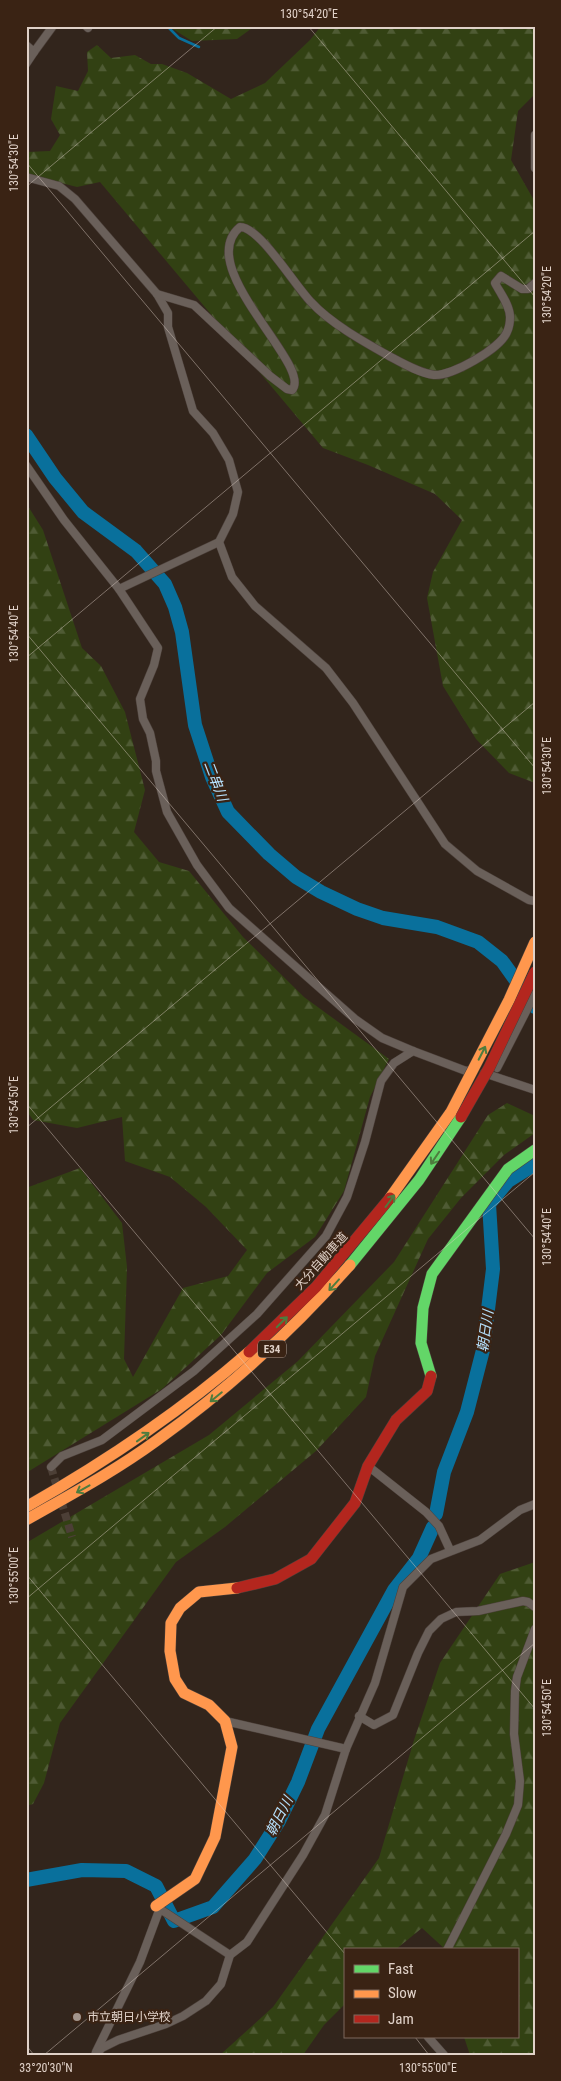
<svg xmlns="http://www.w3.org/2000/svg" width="561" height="2081" font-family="'Roboto Condensed','Noto Sans JP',sans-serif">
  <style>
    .forest { fill: url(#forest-firs) }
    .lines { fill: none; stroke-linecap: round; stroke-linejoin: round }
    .stream { stroke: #09709c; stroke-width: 2.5 }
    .river { stroke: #09709c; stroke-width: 14 }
    .street-tunnel { stroke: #4c3f36; stroke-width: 8; stroke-dasharray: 8 4; stroke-linecap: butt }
    .street-casing { stroke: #4d413b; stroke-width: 9 }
    .fast-casing { stroke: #4d413b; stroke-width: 12 }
    .slow-casing { stroke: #4d413b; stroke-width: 12 }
    .jam-casing { stroke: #4d413b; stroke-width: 12 }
    .street { stroke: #6a605a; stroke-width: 8 }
    .fast { stroke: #63d668; stroke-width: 11 }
    .slow { stroke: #ff974d; stroke-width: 11 }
    .jam { stroke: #b3261e; stroke-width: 11 }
    .slow-bridge-casing { stroke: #4d413b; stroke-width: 12; stroke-linecap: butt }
    .jam-bridge-casing { stroke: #4d413b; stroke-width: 12; stroke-linecap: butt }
    .slow-bridge { stroke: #ff974d; stroke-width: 11 }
    .jam-bridge { stroke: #b3261e; stroke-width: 11 }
    .oneway { stroke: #4e7c3e }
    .ticks { fill: none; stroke: #e0d1c8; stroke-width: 1; stroke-opacity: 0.45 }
    .poi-dot { fill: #a3958c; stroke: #3a2314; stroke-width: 2 }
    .labels { text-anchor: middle; stroke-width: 4.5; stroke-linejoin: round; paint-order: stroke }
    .shield { fill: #3a2314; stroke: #ae9d92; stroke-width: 1 }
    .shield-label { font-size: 11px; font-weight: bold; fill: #e0d1c8 }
    .street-label { font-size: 12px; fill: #e0d1c8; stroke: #3a2314 }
    .poi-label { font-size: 12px; fill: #e0d1c8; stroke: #3a2314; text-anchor: start }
    .water-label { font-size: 14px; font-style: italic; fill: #b5e0fc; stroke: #3a2314 }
    .neatline { fill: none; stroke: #e0d1c8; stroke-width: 2 }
    .ticks-label { font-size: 12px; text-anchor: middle; fill: #e0d1c8 }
  </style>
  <defs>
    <pattern id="forest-firs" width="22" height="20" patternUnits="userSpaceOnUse" patternTransform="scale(1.25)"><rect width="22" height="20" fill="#324113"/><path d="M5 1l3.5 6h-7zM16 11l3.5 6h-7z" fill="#4f5b34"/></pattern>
  </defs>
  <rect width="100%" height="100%" fill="#32251c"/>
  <g class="forest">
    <path d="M168,26H255L237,39L192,41Z"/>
    <path d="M321,26H535V94L518,111L511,160L535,202V783L509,773L476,739L443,686L427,598L433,572L462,520L435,494L368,465L323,448L100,182L77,187L26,174V152L50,151L60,135L51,119L56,86L78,91L88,71L87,52L97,45L111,58L135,55L151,64H162L187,73L231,99L265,83L310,40Z"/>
    <path d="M26,503L43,530L82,648L101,666L125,712L145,790L134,832L159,862L189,871L243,937L304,997L389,1059L370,1097L344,1191L315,1237L267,1273L221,1335L162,1389L26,1473V1188L80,1168L122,1223L127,1267L124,1359L133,1377L183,1288L228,1276L247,1250L206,1207L170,1177L125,1161L122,1117L77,1128L33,1120L26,1110Z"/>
    <path d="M507,1103L535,1116V1133L504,1155L461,1198L428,1239L375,1356L366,1397L316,1451L225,1527L176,1562L60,1723L44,1783L33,1804L26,1806V1543L209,1435L298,1361L394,1262L488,1115Z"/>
    <path d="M535,1562V2055H470L464,2037H517V1950H446L422,1928L395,1950H345V2004L324,2025L303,2055H220L273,2007L379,1858L414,1740L440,1663L500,1574Z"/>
  </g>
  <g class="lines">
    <path class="stream" d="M167,26L179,38L199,47"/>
    <g class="river">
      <path d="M26,435L55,478L83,512L136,551L165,584L175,607L182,632L195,725L212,777L228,812L269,854L296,877L321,892L357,909L383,918L437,927L478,942L502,961L535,1007"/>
      <path d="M436,1514L444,1472L467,1412L483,1350L493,1269L489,1204L508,1181L535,1164"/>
      <path d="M26,1880L82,1870L126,1871L156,1886L174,1921L213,1907L255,1859L279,1821L298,1782L318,1729L394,1590L419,1558L433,1527"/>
    </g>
    <path class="street-tunnel" d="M51,1467L72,1537"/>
    <defs>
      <g id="street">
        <path d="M86,26L88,28"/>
        <path d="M26,45L34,52L53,26"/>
        <path d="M26,64L34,52"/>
        <path d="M535,135V168"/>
        <path d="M26,177L59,186L75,199L157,294L168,313V327L193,411L213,433L229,460L238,492L233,514L219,542L119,589"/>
        <path d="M157,294L194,305L270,376L287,389L292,390C314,366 192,267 240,227C260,227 295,286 311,302C330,323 364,342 389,356C402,363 419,373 434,375C452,376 500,349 507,332C509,328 510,322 510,317C510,305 500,293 495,283L501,276L522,289H528L535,283"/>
        <path d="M26,465L64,520L119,589L158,648L154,665L140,699L143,719L150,733L156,761V771L167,812L197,865L229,908L355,1019L382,1038L413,1051"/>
        <path d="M219,542L232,577L255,606L326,668L353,703L445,844L477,871L529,900L535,901"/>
        <path d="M497,1068L535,994"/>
        <path d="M484,1073L535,1090"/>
        <path d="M368,1466L426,1512L439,1526L450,1550"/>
        <path d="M51,1467L62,1456L102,1440L194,1371L257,1314L326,1236L347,1197L365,1142L381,1081L394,1063L413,1051L466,1071L473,1070"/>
        <path d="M359,1716L374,1725L393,1715L418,1653L429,1631L441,1619L456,1612L478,1611L523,1601L528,1602L535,1607"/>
        <path d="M225,1721L346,1749"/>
        <path d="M157,1907L230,1955"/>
        <path d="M447,1950L506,1834L518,1805L520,1781L514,1734L515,1691L517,1677L535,1629"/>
        <path d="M428,2037L444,2055"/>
        <path d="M96,2052L140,1962L160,1908"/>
        <path d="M95,2055L102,2048L118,2040L166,2024L183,2016L206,2001L221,1984L230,1955L247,1942L303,1855L325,1815L346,1749L375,1683L403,1587L431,1559L480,1540L520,1510L535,1504"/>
      </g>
      <g id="fast">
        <path d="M350,1265L419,1180L461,1117"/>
        <path d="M431,1376L421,1343L423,1308L432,1274L508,1169L535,1150"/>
      </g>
      <g id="slow">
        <path d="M390,1198L451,1112"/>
        <path d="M26,1507C107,1461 179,1413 249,1352"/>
        <path d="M26,1520C70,1495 115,1471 156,1441C227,1390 292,1331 350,1265"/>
        <path d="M156,1906L195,1879L215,1837L232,1747L225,1721L209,1705L184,1693L175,1679L170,1651L171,1623L180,1608L199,1592L237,1588"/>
      </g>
      <g id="jam">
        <path d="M249,1352L316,1287L390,1198"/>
        <path d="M237,1588L275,1579L311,1559L355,1503L368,1466L396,1420L427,1391L431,1376"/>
      </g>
    </defs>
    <use href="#street" class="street-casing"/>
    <use href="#fast" class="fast-casing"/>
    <use href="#slow" class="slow-casing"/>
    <use href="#jam" class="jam-casing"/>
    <use href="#street" class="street"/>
    <use href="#fast" class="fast"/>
    <use href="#slow" class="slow"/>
    <use href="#jam" class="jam"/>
    <defs>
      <path id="slow-bridge" d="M451,1112L509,1000L535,942"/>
      <path id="jam-bridge" d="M461,1117L489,1068L535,972"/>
    </defs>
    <use href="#slow-bridge" class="slow-bridge-casing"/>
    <use href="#jam-bridge" class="jam-bridge-casing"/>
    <use href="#slow-bridge" class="slow-bridge"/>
    <use href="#jam-bridge" class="jam-bridge"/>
  </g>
  <defs><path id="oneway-shaft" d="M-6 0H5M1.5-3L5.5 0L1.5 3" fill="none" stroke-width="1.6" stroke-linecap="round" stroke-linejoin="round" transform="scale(1.25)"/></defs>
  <g class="oneway">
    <use href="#oneway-shaft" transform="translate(482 1053) rotate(-63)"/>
    <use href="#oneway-shaft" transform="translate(435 1158) rotate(124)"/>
    <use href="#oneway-shaft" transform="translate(390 1201) rotate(-53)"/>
    <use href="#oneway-shaft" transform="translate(334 1285) rotate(132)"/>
    <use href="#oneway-shaft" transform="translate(282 1322) rotate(-45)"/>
    <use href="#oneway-shaft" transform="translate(216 1397) rotate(141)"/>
    <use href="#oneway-shaft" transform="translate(143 1437) rotate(-36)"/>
    <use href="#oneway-shaft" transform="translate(83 1489) rotate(151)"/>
  </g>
  <path class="ticks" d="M308,26L535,297M26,162L535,768M26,187L218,26M26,633L535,1239M26,658L535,231M26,1103L535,1709M26,1128L535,702M26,1574L345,1954M26,1599L535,1172M415,2037L429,2055M26,2045L34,2055M44,2055L535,1643"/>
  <circle class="poi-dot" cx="77" cy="2017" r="5"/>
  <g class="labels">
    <rect class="shield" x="258" y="1340.5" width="28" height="17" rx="4"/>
    <g class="shield-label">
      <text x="272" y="1353">E34</text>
    </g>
    <g class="street-label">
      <text transform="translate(321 1261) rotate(-48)" y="4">大分自動車道</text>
    </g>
    <g class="poi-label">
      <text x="87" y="2021">市立朝日小学校</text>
    </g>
    <g class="water-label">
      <text transform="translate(216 781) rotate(69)" y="5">二串川</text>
      <text transform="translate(485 1331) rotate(-82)" y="5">朝日川</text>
      <text transform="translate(279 1816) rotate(-63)" y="5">朝日川</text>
    </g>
  </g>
  <rect width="561" height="2081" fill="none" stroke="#3a2314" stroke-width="55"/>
  <rect x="344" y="1948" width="175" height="90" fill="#3a2314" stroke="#7c695c"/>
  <rect x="354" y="1965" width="25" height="8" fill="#63d668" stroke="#7c695c"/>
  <text x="388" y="1974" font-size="15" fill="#e0d1c8">Fast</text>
  <rect x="354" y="1990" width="25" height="8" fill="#ff974d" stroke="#7c695c"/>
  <text x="388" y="1998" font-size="15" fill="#e0d1c8">Slow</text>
  <rect x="354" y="2015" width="25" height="8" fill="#b3261e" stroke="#7c695c"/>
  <text x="388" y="2024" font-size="15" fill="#e0d1c8">Jam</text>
  <rect x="28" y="28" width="506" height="2026" class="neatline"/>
  <g class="ticks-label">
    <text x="309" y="18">130°54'20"E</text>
    <text transform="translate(14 163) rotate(-90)" y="4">130°54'30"E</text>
    <text transform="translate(547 295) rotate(-90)" y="4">130°54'20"E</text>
    <text transform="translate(14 634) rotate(-90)" y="4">130°54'40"E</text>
    <text transform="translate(547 766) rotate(-90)" y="4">130°54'30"E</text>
    <text transform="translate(14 1105) rotate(-90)" y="4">130°54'50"E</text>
    <text transform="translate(547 1237) rotate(-90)" y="4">130°54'40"E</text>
    <text transform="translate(14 1576) rotate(-90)" y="4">130°55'00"E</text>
    <text transform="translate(547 1708) rotate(-90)" y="4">130°54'50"E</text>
    <text x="46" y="2072">33°20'30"N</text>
    <text x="428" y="2072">130°55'00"E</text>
  </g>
</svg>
